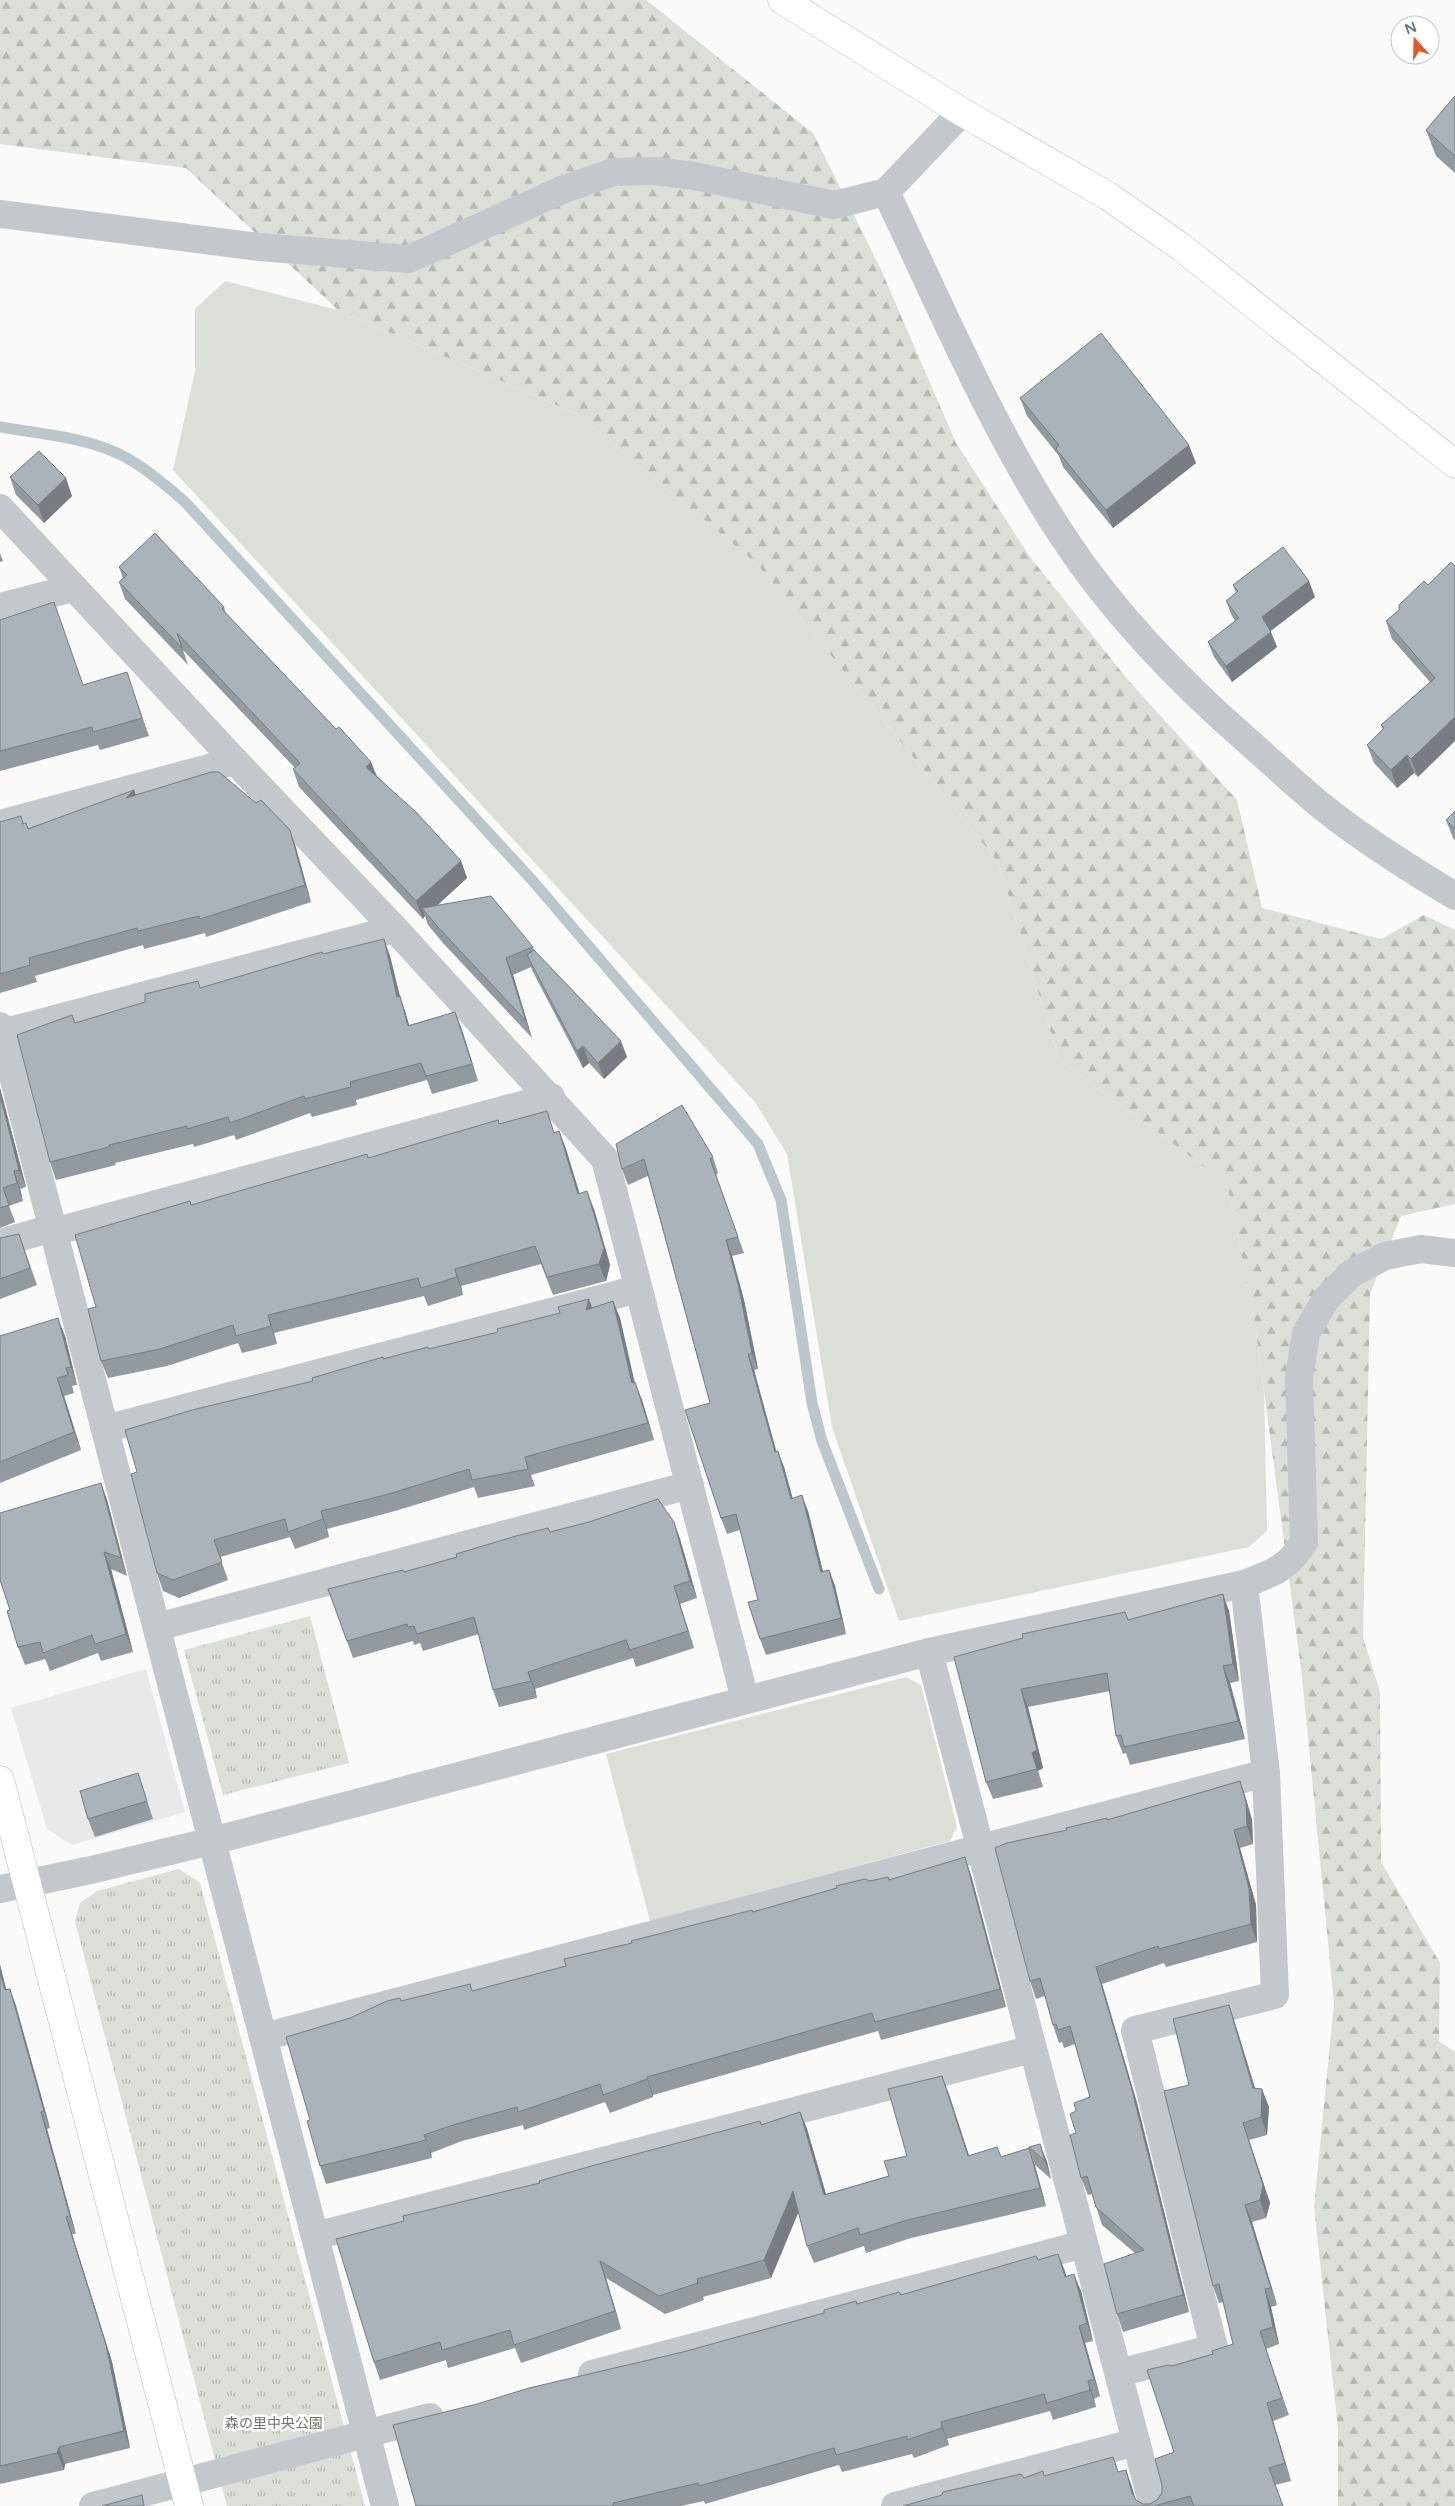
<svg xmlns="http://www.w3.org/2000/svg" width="1455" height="2506" font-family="'Varela Round','Noto Sans JP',sans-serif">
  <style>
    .built { fill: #e8e9e9 }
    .grass { fill: #dadfd7 }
    .forest { fill: url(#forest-firs) }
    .park { fill: url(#park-tufts) }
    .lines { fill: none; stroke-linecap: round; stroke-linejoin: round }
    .stream { stroke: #bbc7cb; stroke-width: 11 }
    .secondary-casing { stroke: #b3babf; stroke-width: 29 }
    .street { stroke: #c3c8cc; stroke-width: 28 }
    .secondary { stroke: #fff; stroke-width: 28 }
    .wall { fill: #929a9f }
    .shaded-wall { fill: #777d82 }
    .building { fill: #aab3b9; stroke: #777d82 }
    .labels { text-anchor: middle; stroke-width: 5; stroke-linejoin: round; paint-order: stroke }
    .park-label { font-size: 14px; fill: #687a64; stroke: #fff }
  </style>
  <defs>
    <pattern id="forest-firs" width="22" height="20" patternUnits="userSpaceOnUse" patternTransform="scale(1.25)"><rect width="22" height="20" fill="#dadfd7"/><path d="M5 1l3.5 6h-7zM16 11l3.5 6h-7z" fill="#b4b9b4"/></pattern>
    <pattern id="park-tufts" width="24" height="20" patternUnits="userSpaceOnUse" patternTransform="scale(1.25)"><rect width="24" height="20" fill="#dadfd7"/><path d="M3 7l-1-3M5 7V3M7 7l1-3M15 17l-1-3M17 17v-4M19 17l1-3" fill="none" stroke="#b4b9b4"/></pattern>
  </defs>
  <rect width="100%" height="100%" fill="#fafaf8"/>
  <path class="built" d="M146,1669L185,1812L72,1845L47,1829L11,1708Z"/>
  <g class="grass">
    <path d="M225,281L338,310L577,414L757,564L998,862L1059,1059L1227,1184L1254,1316L1264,1392L1267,1531L1249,1547L899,1621L832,1427L787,1154L755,1102L173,470L195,372V309Z"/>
    <path d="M906,1677L921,1685L957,1827L950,1841L650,1921L606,1754Z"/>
  </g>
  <path class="forest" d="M0,0H646L813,133L882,272L956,443L1030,557L1128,680L1237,800L1262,908L1381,939L1424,915L1455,930V1204L1401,1216L1370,1294L1363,1637L1380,1692L1381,1862L1440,1963L1439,2041L1455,2052V2506H1338V2429L1314,2207L1334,2003L1302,1676L1254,1316L1227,1184L1059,1059L998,862L757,564L577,414L338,310L186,168L0,144Z"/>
  <g class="park">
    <path d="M310,1616L349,1763L223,1795L184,1650Z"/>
    <path d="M179,1869L200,1883L365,2506H227L75,1921L80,1903L97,1891Z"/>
  </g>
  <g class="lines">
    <path class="stream" d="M0,427C41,434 89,437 127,458C148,470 167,486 185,502L532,880L758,1144L781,1200L812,1403L822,1441L879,1589"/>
    <defs>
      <g id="secondary">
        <path d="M782,0L962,112L1108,196L1181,247L1455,464"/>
        <path d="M0,1780L189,2506"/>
      </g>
    </defs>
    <use href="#secondary" class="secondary-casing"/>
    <g class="street">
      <path d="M962,112L886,192C941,307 993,432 1064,538C1115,616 1181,683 1251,744C1275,765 1299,788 1324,808C1365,841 1410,869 1455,896"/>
      <path d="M0,214L259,247L409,259L562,190L613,172L655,171L694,176L834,205L886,192"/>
      <path d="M0,508L235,761L395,929L605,1159L745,1699"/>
      <path d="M0,607L73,588"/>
      <path d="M0,824L235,761"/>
      <path d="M0,1026L385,2506"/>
      <path d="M2,1033L395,929"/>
      <path d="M53,1232L551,1097"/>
      <path d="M0,1243L52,1228"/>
      <path d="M105,1429L638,1289"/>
      <path d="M157,1627L690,1485"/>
      <path d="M929,1652L1153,2506"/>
      <path d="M0,1889L91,1870L212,1841L929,1652L1244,1584C1271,1574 1289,1568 1304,1542L1299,1378L1306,1333L1326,1299L1352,1273L1385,1256L1421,1249L1455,1253"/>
      <path d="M263,2037L1266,1773"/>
      <path d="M315,2236L1032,2049"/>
      <path d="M1119,2373L1214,2348L1135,2030L1275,1995L1266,1773L1244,1584"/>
      <path d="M592,2374L1084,2244"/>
      <path d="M93,2506L430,2417"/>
      <path d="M895,2506L1136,2442"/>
    </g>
    <use href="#secondary" class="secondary"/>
  </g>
  <g class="wall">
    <path d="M1455,96V173L1436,156L1426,130Z"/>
    <path d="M1020,398L1196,463L1113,528L1063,467L1059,456L1027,416Z"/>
    <path d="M10,477L72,496L44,523L16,495Z"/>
    <path d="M0,553L3,561L0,562Z"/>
    <path d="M1455,566L1418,777L1414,773L1397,788L1374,763L1367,745L1383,730L1381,725L1430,682L1392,639L1386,621L1428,585Z"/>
    <path d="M119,567L224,607L226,614L336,729L371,762L377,776L461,861L467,878L438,905L533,947L534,950L627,1057L604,1079L589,1063L583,1068L533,972L531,967L513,975L532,1038L443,943L428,925L425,916L423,919L299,787L293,769L295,768L183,650L188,665L125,599L119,582L123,578Z"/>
    <path d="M1233,585L1315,597L1270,631L1277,647L1232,682L1214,657L1208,642L1235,621L1232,616L1226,601L1236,593Z"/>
    <path d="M0,620L83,685L133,690L149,736L100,750L98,745L0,771Z"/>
    <path d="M136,795L256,803L290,830L296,848L311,902L206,937L205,933L144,949L143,945L35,976L37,982L0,993V822L26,823L28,828Z"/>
    <path d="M1446,820L1455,829V840L1453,838Z"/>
    <path d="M323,954L390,956L400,996L409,1025L455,1012L462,1030L478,1081L432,1094L427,1080L356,1100L357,1105L312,1117L310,1113L236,1140L234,1135L194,1147L193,1144L115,1163L116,1165L56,1180L50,1162L75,1023Z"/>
    <path d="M0,1088L26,1187L20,1189L23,1201L9,1206L15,1222L0,1228Z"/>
    <path d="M500,1124L555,1133L559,1131L566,1149L579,1193L594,1209L610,1265L606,1281L553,1295L541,1264L461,1286L463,1295L428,1306L424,1296L274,1333L277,1344L242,1353L238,1343L167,1366L108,1378L101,1361L96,1307L191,1205Z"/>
    <path d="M616,1144L713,1157L718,1173L716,1175L744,1253L732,1256L744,1300L758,1369L754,1370L776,1452L784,1467L793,1499L808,1511L823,1572L829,1570L835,1586L846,1634L766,1655L760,1639L758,1600L740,1530L727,1534L721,1518L710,1403L648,1176L628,1185L622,1169Z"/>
    <path d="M19,1234L37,1285L0,1299V1238Z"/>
    <path d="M613,1301L620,1318L634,1383L642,1400L654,1440L531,1475L535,1486L478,1498L474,1487L395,1511L327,1529L329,1537L295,1549L290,1537L220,1557L228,1580L179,1598L163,1591L157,1573L137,1472L313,1381L383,1359L429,1349L498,1332L592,1308Z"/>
    <path d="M0,1336H65L77,1385L72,1386L74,1393L64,1396L81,1450L0,1483Z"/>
    <path d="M101,1483L107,1500L127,1576L111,1569L133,1652L101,1661L98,1653L50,1671L45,1659L25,1665L18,1647L10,1610Z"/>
    <path d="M674,1522L680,1539L697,1598L680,1604L694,1648L636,1667L633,1658L535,1689L537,1698L499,1707L493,1690L479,1634L423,1651L420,1643L414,1645L413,1641L353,1658L328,1589L404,1572L550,1532Z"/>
    <path d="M1229,1611L1239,1681L1230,1683L1245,1739L1130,1765L1126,1753L1123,1754L1116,1736L1110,1691L1028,1707L1043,1768L1038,1771L1043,1787L993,1799L986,1782L954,1657L1128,1620Z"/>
    <path d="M1240,1781L1246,1799L1252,1820L1253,1844L1240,1848L1256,1905L1257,1942L1166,1967L1164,1963L1102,1984L1137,2103L1189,2312L1123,2332L1117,2314L1135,2253L1102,2225L1092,2194L1088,2195L1081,2178L1076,2133V2111L1090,2097L1075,2044L1064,2048L1062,2042L1059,2043L1053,2025L1045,1996L1036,1999L1030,1981L1067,1830L1107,1820Z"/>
    <path d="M144,1791L153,1819L95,1837L88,1819Z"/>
    <path d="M971,1875L1006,2007L881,2040L878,2031L653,2095V2097L610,2113L605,2102L524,2130L523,2125L462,2141L431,2153L432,2158L326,2184L320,2166L310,2120L350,2018L401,2001L473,1991L566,1966L632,1943L870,1881Z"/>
    <path d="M0,1965L6,1990L10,1989L16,2006L50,2128L47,2129L76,2234H72L112,2362L130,2448L65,2464L64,2470L0,2484Z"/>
    <path d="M1229,2005L1235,2023L1255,2088L1269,2107L1267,2135L1249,2140L1270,2203L1266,2218L1252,2222L1277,2305L1271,2307L1279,2344L1266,2349L1289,2415L1273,2421L1291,2481L1275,2485L1283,2506H903L1024,2478L1045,2476L1118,2472L1126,2470L1136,2500L1143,2504H1150L1157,2500L1162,2493L1174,2452L1172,2366L1213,2354L1233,2344L1223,2302L1219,2303L1213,2286L1189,2085Z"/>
    <path d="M942,2076L969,2156L1001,2157L1029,2148L1035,2166L1046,2206L911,2238L866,2253L864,2246L814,2263L807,2246L799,2211L771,2278L703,2297L704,2300L665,2314L606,2278L621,2329L521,2363L515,2348L448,2368L446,2360L380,2380L374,2362L540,2183L761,2125L800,2112L807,2129L826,2194L889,2176L907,2156Z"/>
    <path d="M1040,2144L1047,2162L1051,2179L1035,2165L1029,2147Z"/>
    <path d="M1058,2254L1066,2277L1081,2291L1093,2341L1085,2343L1100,2396L1094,2399L1096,2407L1053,2420L1050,2411L947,2439L949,2445L914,2458L912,2454L842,2472L839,2465L705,2504L704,2501L681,2506H416L683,2352L857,2304L901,2295L1038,2260Z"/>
  </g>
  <g class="shaded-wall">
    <path d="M1189,445L1196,463L1113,528L1106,510Z"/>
    <path d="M66,478L72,496L44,523L38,505Z"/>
    <path d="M1309,581L1315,597L1268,633L1262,617Z"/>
    <path d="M1271,632L1277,647L1232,682L1226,666Z"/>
    <path d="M1455,717V741L1418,777L1411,759Z"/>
    <path d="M1407,755L1414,773L1397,788L1391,770Z"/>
    <path d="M371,762L377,779L366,767Z"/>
    <path d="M134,790L141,807L126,798Z"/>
    <path d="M290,830L296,848L311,902L305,885Z"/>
    <path d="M461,861L467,878L427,914L422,908L425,916L423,919L416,901Z"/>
    <path d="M384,939L390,956L404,1014L397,997Z"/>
    <path d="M506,958L513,975L532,1038L526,1021Z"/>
    <path d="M400,996L406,1014L414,1043L408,1026Z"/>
    <path d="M455,1012L462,1030L478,1081L472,1064Z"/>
    <path d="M621,1041L627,1057L604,1079L598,1063Z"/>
    <path d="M583,1046L589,1063L583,1068L577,1051Z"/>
    <path d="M0,1088L26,1187L19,1170L0,1095Z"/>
    <path d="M559,1131L566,1149L585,1211L578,1194Z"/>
    <path d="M14,1171L20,1189L23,1201L17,1183Z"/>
    <path d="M587,1191L594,1209L610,1265L606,1281L599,1264Z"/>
    <path d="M726,1240L732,1256L744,1300L758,1369L752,1353Z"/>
    <path d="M455,1269L461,1286L463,1295L457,1277Z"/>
    <path d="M589,1299L595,1316L586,1310Z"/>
    <path d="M613,1301L620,1318L639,1401L632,1383Z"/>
    <path d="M268,1315L274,1333L277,1344L271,1326Z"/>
    <path d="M58,1318L65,1336L77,1385L71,1367Z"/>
    <path d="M748,1354L754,1370L781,1468L775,1452Z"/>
    <path d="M57,1378L64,1396L81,1450L74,1432Z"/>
    <path d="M635,1382L642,1400L654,1440L648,1423Z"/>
    <path d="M778,1451L784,1467L797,1515L791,1499Z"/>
    <path d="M101,1483L107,1500L127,1576L121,1558Z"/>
    <path d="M802,1495L808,1511L827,1588L821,1572Z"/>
    <path d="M321,1511L327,1529L329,1537L323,1519Z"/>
    <path d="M674,1522L680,1539L697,1598L690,1581Z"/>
    <path d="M104,1552L111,1569L133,1652L126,1634Z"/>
    <path d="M829,1570L835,1586L846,1634L841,1618Z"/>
    <path d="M674,1586L680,1604L694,1648L688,1631Z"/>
    <path d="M1223,1594L1229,1611L1239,1681L1233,1664Z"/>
    <path d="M1223,1666L1230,1683L1245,1739L1238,1721Z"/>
    <path d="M528,1672L535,1689L537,1698L531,1681Z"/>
    <path d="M1021,1689L1028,1707L1043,1768L1038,1771L1043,1787L1032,1753Z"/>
    <path d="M1240,1781L1246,1799L1252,1820L1253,1844L1247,1826Z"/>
    <path d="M1234,1830L1240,1848L1256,1905L1257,1942L1251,1924Z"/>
    <path d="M965,1857L971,1875L1006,2007L1000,1989Z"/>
    <path d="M0,1965L11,2008L5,1990L0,1972Z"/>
    <path d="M1096,1967L1102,1984L1137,2103L1189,2312L1183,2295Z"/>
    <path d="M10,1989L16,2006L50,2128L44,2111Z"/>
    <path d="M1229,2005L1235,2023L1260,2105L1253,2088Z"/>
    <path d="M942,2076L949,2094L975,2174L968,2156Z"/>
    <path d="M647,2077L653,2095V2097L647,2079Z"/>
    <path d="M1262,2089L1269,2107L1267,2135L1261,2117Z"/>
    <path d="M41,2112L47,2129L76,2234L70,2216Z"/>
    <path d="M800,2112L807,2129L831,2212L824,2195Z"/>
    <path d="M1243,2123L1270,2203L1266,2218L1260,2200Z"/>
    <path d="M424,2135L431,2153L432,2158L426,2140Z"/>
    <path d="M1040,2144L1047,2162L1051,2179L1045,2161Z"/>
    <path d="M1029,2148L1035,2166L1046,2206L1040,2188Z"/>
    <path d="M793,2191L800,2208L771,2278L764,2260Z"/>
    <path d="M1245,2205L1252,2222L1277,2305L1271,2288Z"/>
    <path d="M66,2217L72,2234L112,2362L130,2448L124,2431Z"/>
    <path d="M1058,2254L1065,2271L1071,2295L1065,2277Z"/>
    <path d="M600,2261L606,2278L621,2329L615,2311Z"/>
    <path d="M1074,2274L1081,2291L1093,2341L1087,2323Z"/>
    <path d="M1265,2289L1271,2307L1279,2344L1273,2327Z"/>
    <path d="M1079,2326L1085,2343L1100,2396L1094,2379Z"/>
    <path d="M1088,2381L1094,2399L1096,2407L1090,2390Z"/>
    <path d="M1267,2403L1273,2421L1291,2481L1285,2463Z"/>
    <path d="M941,2422L947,2439L949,2445L942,2428Z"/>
    <path d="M59,2447L65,2464L64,2470L57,2453Z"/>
    <path d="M1126,2470L1132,2487L1137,2506L1132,2493Z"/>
  </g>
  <g class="building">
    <path d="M1455,96V156L1426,130Z"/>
    <path d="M1101,333L1189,445L1106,510L1056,449L1059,445L1020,398Z"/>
    <path d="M39,451L66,478L38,505L10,477Z"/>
    <path d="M155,533L224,607L222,609L336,729L339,727L371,762L366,767L416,812L461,861L416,901L293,769L300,763L177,633L182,648L119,582L127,575L119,567Z"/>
    <path d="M1283,547L1309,581L1262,617L1271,632L1226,666L1208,642L1239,618L1226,601L1238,591L1233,585Z"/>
    <path d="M1451,562L1455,566V717L1411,759L1407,755L1391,770L1367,745L1384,728L1381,725L1435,678L1386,621L1399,610V605L1424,581L1428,585Z"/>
    <path d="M54,602L83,685L127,672L142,718L93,732L92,727L0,751V620Z"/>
    <path d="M211,772H219L256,803L261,800L290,830L305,885L200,919L199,916L138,931L137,928L29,958L30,965L0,974V822L21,816L23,824L26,823L28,829L134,790L126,798Z"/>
    <path d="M1455,811V829L1446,820Z"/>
    <path d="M491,896L533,947L506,958L526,1021L437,926L422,908Z"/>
    <path d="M384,939L397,997L400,996L408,1026L455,1012L472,1064L426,1076L421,1063L350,1082L351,1087L305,1099L304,1096L230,1123L228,1117L187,1129V1126L109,1145V1147L50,1162L17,1035L72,1015L75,1023L145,1002V994L198,981L200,988L322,952L323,954Z"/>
    <path d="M534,950L621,1041L598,1063L583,1046L577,1051L527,955Z"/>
    <path d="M0,1095L19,1170L14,1171L17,1183L3,1188L9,1205L0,1208Z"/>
    <path d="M682,1105L713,1157L710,1159L738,1237L726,1240L738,1284L752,1353L748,1354L775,1452L778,1451L791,1499L802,1495L821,1572L829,1570L841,1618L760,1639L748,1602L758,1600L736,1514L721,1518L685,1410L710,1403L644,1159L622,1169L616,1144Z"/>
    <path d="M547,1111L554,1133L559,1131L578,1194L587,1191L604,1248L599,1264L547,1277L535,1246L455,1269L457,1277L421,1288L418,1278L268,1315L271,1326L236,1336L233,1325L160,1349L101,1361L88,1309L96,1307L75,1235L190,1201L191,1205L367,1154L368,1158L498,1120L499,1124Z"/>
    <path d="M19,1234L30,1268L0,1279V1238Z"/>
    <path d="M589,1299L586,1310L613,1301L632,1383L635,1382L648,1423L525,1457L528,1469L472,1480L469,1469L389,1494L321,1511L323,1519L288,1532L285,1519L214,1540L222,1562L173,1580L157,1573L131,1474L137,1472L125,1430L196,1409L313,1381L312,1378L383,1357V1359L428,1347L429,1349L498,1332L497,1329L560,1313L558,1307Z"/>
    <path d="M58,1318L71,1367L66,1368L68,1375L57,1378L74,1432L0,1462V1336Z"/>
    <path d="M101,1483L121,1558L104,1552L126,1634L95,1644L92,1635L43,1653L40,1642L18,1647L7,1611L10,1610L0,1580V1513Z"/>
    <path d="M658,1499L674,1522L690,1581L674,1586L688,1631L630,1650L626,1640L528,1672L531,1681L493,1690L474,1617L417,1634L414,1626L408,1627L407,1624L347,1641L328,1589L403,1570L404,1572L457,1557L456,1554L516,1536L548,1528L550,1532L589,1522Z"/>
    <path d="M1223,1594L1233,1664L1223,1666L1238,1721L1124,1747L1121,1735L1116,1736L1107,1673L1021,1689L1037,1750L1032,1753L1037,1769L986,1782L954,1657L1023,1638L1022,1634L1125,1612L1128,1620Z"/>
    <path d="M138,1773L147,1801L88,1819L80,1791Z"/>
    <path d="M1240,1781L1246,1802L1247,1826L1234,1830L1249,1888L1251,1924L1159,1949L1158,1946L1096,1967L1131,2086L1183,2295L1117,2314L1104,2264L1144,2250L1096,2207L1087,2176L1081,2178L1070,2135L1076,2133L1070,2114L1076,2111L1074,2103L1090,2097L1070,2026L1058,2030L1056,2024L1053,2025L1040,1978L1030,1981L995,1848L1007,1843L1067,1830L1066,1828L1107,1818V1820Z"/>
    <path d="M965,1857L1000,1989L875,2022L872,2013L647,2077V2079L603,2095L600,2084L518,2112L517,2107L456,2124L424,2135L426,2140L320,2166L307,2121L310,2120L286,2037L350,2018L387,2001L400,1998L401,2001L470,1984L472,1991L566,1966L564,1959L632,1943L631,1941L752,1910L753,1912L837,1888L836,1886L865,1879L870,1881L888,1877L889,1880Z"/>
    <path d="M0,1972L5,1990L10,1989L44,2111L41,2112L70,2216L66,2217L106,2345L124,2431L59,2447L57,2453L0,2466Z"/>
    <path d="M1229,2005L1253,2088L1262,2089L1261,2117L1243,2123L1263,2185L1260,2200L1245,2205L1271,2288L1265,2289L1273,2327L1260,2331L1282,2398L1267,2403L1285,2463L1269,2468L1283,2506H1194L1190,2496L1154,2506H903L942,2495L943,2492L1021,2474L1024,2478L1043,2471L1044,2476L1113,2457L1118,2472L1126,2470L1132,2493L1136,2500L1143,2504H1150L1157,2500L1162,2493V2485L1155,2459L1174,2452L1147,2370L1168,2365L1172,2366L1213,2354L1212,2351L1233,2344L1219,2284L1213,2286L1164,2091L1189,2085L1173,2019Z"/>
    <path d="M942,2076L968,2156L997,2147L1001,2157L1029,2148L1040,2188L904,2221L860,2235L858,2228L807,2246L793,2191L764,2260L697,2279L698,2283L659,2296L600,2261L615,2311L514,2345L510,2330L442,2350L440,2342L374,2362L336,2239L404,2221L403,2216L540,2183L539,2181L595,2165L760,2121L761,2125L800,2112L824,2195L889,2176L884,2161L907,2156L888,2089Z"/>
    <path d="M1040,2144L1045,2161L1029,2147Z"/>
    <path d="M1058,2254L1065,2277L1074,2274L1087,2323L1079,2326L1094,2379L1088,2381L1090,2390L1047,2403L1044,2394L941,2422L942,2428L907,2440V2436L836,2455L834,2448L699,2486L698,2483L613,2503V2506H416L393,2425L477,2404L529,2388L683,2352L824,2313V2310L856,2301L857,2304L899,2292L901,2295L1036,2256L1038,2260Z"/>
    <path d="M142,2495L144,2506H102Z"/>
  </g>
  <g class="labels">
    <g class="park-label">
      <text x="274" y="2428">森の里中央公園</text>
    </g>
  </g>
  <g transform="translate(1415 40) rotate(340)"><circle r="24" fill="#ffffff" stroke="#c1c8cd"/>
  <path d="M0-4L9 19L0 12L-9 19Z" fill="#e4572e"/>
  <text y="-8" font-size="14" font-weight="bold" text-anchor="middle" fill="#657683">N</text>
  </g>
</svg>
